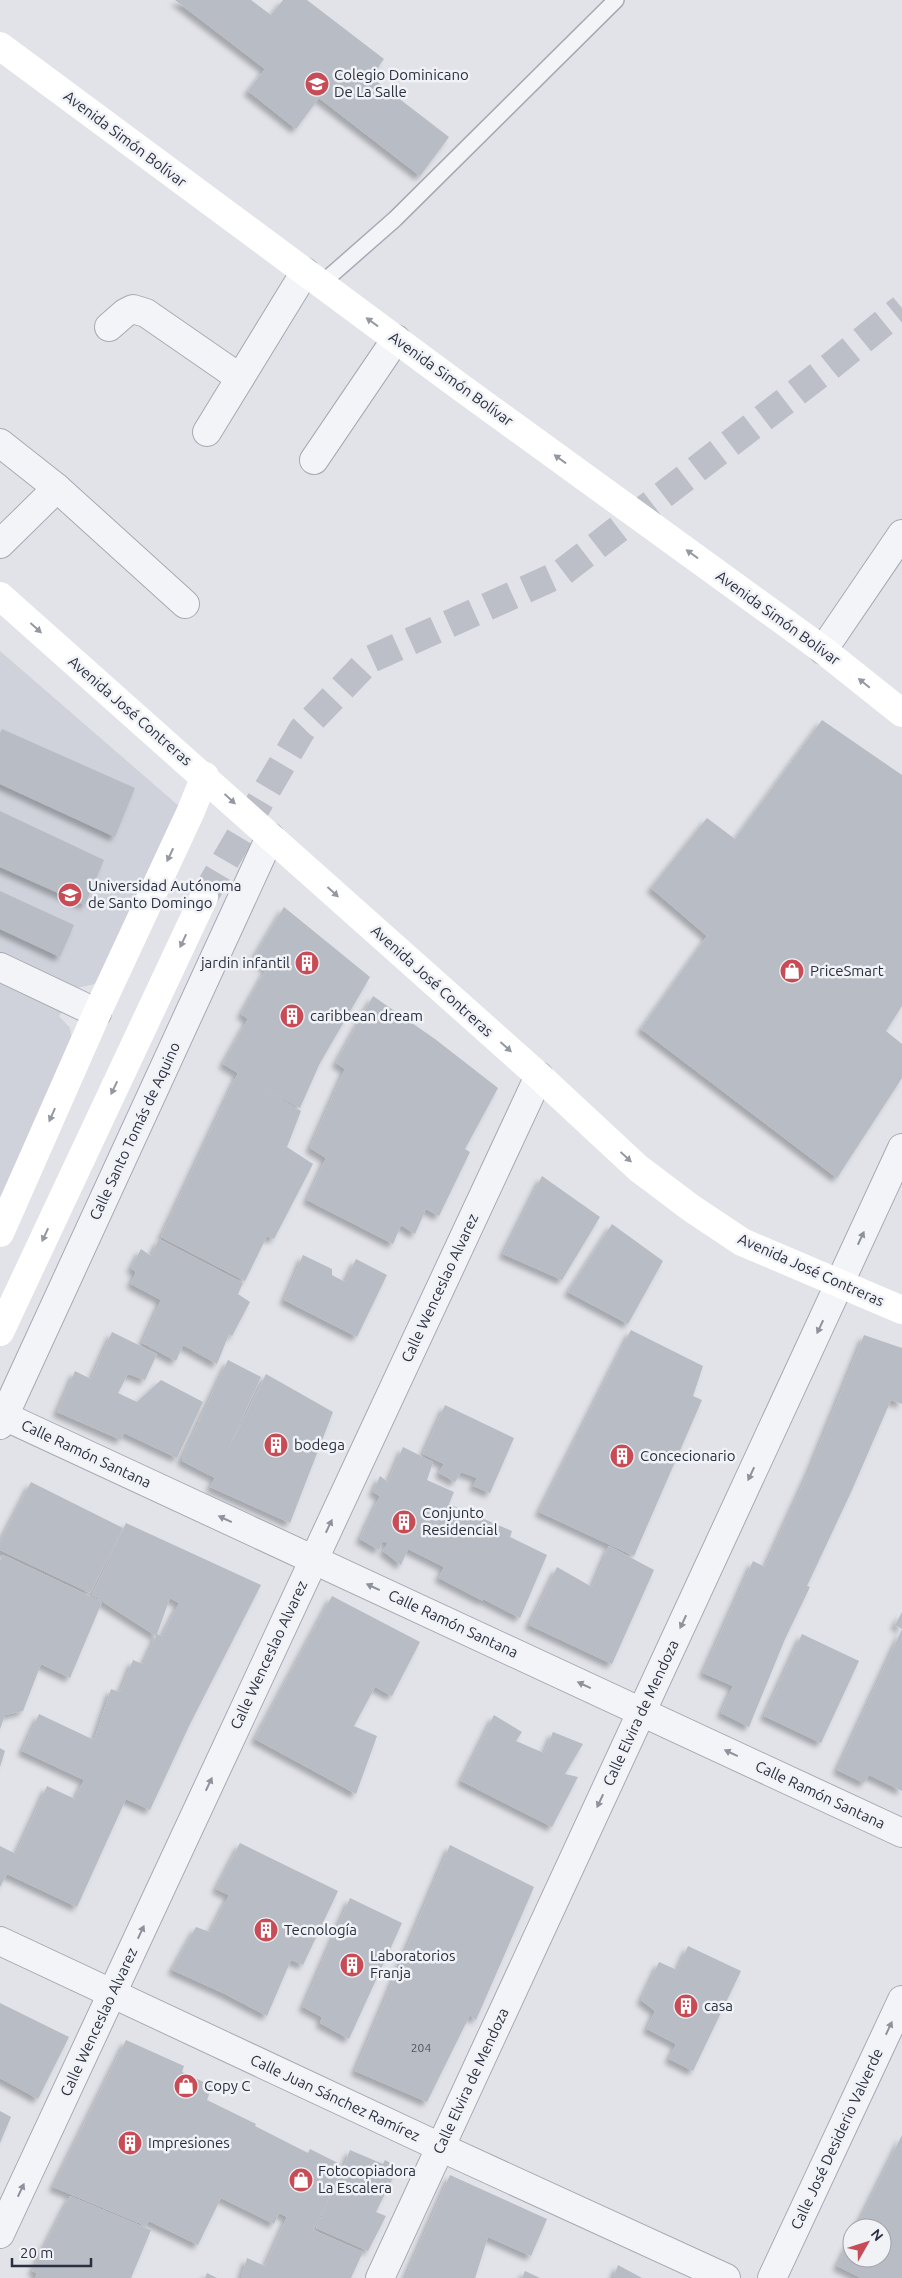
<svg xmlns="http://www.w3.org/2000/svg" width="902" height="2278" font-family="Ubuntu,sans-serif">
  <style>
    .built { fill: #cfd2db }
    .building { fill: #b8bcc5; fill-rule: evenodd; filter: url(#shadow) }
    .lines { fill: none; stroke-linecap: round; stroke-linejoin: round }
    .secondary-tunnel { stroke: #bcbfc7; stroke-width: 28; stroke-dasharray: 28 14; stroke-linecap: butt }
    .lane-casing { stroke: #a6aab3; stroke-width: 18 }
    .street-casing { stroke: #a6aab3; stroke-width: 30 }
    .lane { stroke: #f3f4f7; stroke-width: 15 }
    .street { stroke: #f3f4f7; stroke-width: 28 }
    .secondary { stroke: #fff; stroke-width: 28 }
    .oneway { fill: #9498a0 }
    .oneway2 { fill: #8e929c }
    .labels { text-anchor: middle; stroke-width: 5; stroke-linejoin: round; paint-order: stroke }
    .number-label { font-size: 12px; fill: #4e5361 }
    .poi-label { font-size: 15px; fill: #2a3040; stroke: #f0f2f6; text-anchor: start }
    .street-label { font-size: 15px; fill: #2a3040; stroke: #f0f2f6 }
  </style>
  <defs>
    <filter id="shadow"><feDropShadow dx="-4.5" dy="4.5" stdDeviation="2.5" flood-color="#0004"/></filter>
  </defs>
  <rect width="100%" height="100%" fill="#e1e3e9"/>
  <path class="built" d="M0,651L180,807L99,983L77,988L59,1016L70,1028L72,1038L68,1051L0,1197Z"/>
  <g class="building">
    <path d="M175,0H251L271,15L283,0H307L384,59L371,77L449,137L420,176L319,98L296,129L248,91L265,69Z"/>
    <path d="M822,720L902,775V1006L886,1031L902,1044V1078L837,1178L641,1029L707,936L651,888L707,818L735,839Z"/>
    <path d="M2,729L135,788L115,837L0,784V733Z"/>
    <path d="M0,811L104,860L85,905L0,867Z"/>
    <path d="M0,891L74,925L60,957L0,929Z"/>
    <path d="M284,907L370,977L320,1063L300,1108L259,1086L301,1111L287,1147L313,1164L274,1239L267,1236L245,1281L161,1237L238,1073L223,1064L248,1019L241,1014L267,968L253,959Z"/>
    <path d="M373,996L435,1039L498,1088L465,1149L470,1152L439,1216L426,1209L415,1234L401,1225L393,1244L307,1200L326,1158L310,1148L345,1069L336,1063Z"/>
    <path d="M542,1176L600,1217L562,1280L503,1254Z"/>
    <path d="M612,1224L663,1261L628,1324L568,1292Z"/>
    <path d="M159,1239L243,1283L238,1294L250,1302L232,1336L229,1334L217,1364L183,1345L176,1361L142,1343L161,1300L131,1284L136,1272L131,1268L141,1249L151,1256Z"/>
    <path d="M303,1255L332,1269V1275L345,1282L356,1259L387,1275L357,1337L284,1300Z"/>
    <path d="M631,1330L703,1366L693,1396L702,1400L634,1556L539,1512Z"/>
    <path d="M112,1332L157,1354L145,1380L128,1374L118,1393L137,1402L161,1380L203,1402L177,1458L124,1433L121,1440L57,1412L75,1371L91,1379Z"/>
    <path d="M864,1335L902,1348V1404L891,1400L852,1490L807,1586L810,1587L785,1639L749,1727L721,1713L733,1686L703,1673L753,1561L765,1567L809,1471Z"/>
    <path d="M228,1360L261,1377L224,1458L266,1374L333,1412L290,1523L210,1487L215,1478L182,1461V1458Z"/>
    <path d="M445,1405L514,1438L490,1493L473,1486L477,1478L461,1472L455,1482L439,1473L444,1464L423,1454Z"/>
    <path d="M403,1447L433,1462L427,1480L454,1492L449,1504L512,1531L510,1537L547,1555L520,1618L483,1599V1601L439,1578L444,1567L408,1549L401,1565L383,1551L388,1543L383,1541L379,1550L360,1539L380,1496L373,1492L380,1476L388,1482Z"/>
    <path d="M31,1482L123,1528L90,1593L0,1550V1542Z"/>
    <path d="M126,1523L261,1585L190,1724L150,1810L126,1799L77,1907L7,1874L0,1887V1846L16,1854L47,1786L75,1799L84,1780L22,1751L39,1714L94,1740L111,1689L120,1692L133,1660L143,1664L156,1636L92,1595ZM170,1598L179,1603L162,1636L157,1634Z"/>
    <path d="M609,1546L654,1570L612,1664L529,1625L557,1567L592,1587Z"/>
    <path d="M3,1555L102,1602L70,1678L41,1664L23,1711L5,1715L0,1729V1561Z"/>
    <path d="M332,1596L420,1642L392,1696L375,1687L354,1726L377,1736L356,1794L255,1739Z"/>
    <path d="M902,1612V1791L869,1775L864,1783L837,1770L902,1629L895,1625Z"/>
    <path d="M802,1634L859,1661L821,1743L764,1716Z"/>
    <path d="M494,1715L522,1732L516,1741L544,1753L553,1732L583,1744L565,1774L578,1777L552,1827L461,1781Z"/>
    <path d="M0,1748L5,1751L0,1767Z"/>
    <path d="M240,1843L338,1891L303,1965L291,1960L267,2016L223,1993L172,1970L196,1927L210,1932L229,1895L216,1889Z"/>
    <path d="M450,1845L534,1887L476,2020L470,2015L427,2102L355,2071Z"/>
    <path d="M350,1898L402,1923L349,2039L320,2023L322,2017L303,2007Z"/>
    <path d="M688,1946L741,1971L693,2071L669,2059L676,2044L647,2029L655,2011L641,2000L659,1962L677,1970Z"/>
    <path d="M0,2003L69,2037L38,2099L0,2078Z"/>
    <path d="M126,2040L184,2066L182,2072L212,2086L207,2100L256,2124L255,2126L308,2153L310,2149L344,2166L350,2150L383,2164L385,2160L398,2167L376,2212L386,2216L368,2251L316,2228L343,2168L313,2230L363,2252L351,2278H241L247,2258L265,2266L287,2217L279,2213L274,2224L221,2198L198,2245L149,2221L146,2226L53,2187Z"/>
    <path d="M0,2111L11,2117L0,2143Z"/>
    <path d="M902,2135V2278H861L837,2266L852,2236V2258H882V2228H856Z"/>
    <path d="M450,2175L547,2219L531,2256L488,2237L475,2278H405Z"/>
    <path d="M70,2196L151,2230L131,2278H35L37,2273L32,2271Z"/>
    <path d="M618,2265L642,2278H613Z"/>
    <path d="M525,2271L540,2278H522Z"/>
    <path d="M207,2273L217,2278H205Z"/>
  </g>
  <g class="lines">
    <path class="secondary-tunnel" d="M204,897L302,730L369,660L560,574L827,369L902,308"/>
    <defs>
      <path id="lane" d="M321,284L395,219L616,0"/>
      <g id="street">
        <path d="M109,327L125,313L133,309L146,313L240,378"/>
        <path d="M207,432L305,272"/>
        <path d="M0,443L57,488"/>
        <path d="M314,460L396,339"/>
        <path d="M0,544L57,488L185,604"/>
        <path d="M823,650L902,534"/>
        <path d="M0,967L97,1013"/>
        <path d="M4,1416L902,1833"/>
        <path d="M0,1425L270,837"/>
        <path d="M0,1941L440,2147L726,2278"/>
        <path d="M0,2234L539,1076"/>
        <path d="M380,2278L902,1148"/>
        <path d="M772,2278L902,2000"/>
      </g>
    </defs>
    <use href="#lane" class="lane-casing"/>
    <use href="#street" class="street-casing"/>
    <use href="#lane" class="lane"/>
    <use href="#street" class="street"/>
    <g class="secondary">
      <path d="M0,46L459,386L823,650L902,713"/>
      <path d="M0,596L539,1076L638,1168L691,1208L742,1242L902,1310"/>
      <path d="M0,1233L97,1013L191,811L205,776"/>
      <path d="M0,1332L204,897"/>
    </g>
  </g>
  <defs><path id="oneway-solid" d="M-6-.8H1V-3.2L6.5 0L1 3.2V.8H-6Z" transform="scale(1.25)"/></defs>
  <g class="oneway">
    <use href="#oneway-solid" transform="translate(372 322) rotate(-144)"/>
    <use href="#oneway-solid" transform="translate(560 459) rotate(-144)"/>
    <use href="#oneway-solid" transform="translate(692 554) rotate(-144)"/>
    <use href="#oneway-solid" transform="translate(36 628) rotate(42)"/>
    <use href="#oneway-solid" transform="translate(864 683) rotate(-141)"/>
    <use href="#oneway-solid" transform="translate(230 799) rotate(43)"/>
    <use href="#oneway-solid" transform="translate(170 855) rotate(115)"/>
    <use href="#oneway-solid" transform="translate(333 892) rotate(42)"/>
    <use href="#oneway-solid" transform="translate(183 941) rotate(115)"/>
    <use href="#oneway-solid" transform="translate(506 1047) rotate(42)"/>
    <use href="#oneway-solid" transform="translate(114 1088) rotate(115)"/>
    <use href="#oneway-solid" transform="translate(52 1115) rotate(114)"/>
    <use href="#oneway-solid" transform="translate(626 1157) rotate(43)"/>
    <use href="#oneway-solid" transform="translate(45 1235) rotate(115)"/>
  </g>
  <g class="oneway2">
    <use href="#oneway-solid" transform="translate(861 1238) rotate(-65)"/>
    <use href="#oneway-solid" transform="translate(820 1327) rotate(115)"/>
    <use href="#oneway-solid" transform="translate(751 1474) rotate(115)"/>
    <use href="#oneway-solid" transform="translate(225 1519) rotate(-155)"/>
    <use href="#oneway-solid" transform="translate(329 1526) rotate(-65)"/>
    <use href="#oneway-solid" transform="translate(373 1587) rotate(-155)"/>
    <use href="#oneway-solid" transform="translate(683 1622) rotate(115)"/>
    <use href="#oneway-solid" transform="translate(584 1685) rotate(-155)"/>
    <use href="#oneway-solid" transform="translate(731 1753) rotate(-155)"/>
    <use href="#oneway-solid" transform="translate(209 1784) rotate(-65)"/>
    <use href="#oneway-solid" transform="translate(600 1801) rotate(115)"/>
    <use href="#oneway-solid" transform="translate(141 1932) rotate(-65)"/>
    <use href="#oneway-solid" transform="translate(889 2028) rotate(-65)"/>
    <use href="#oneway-solid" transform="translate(21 2190) rotate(-65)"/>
  </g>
  <defs>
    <symbol id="school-disc" viewBox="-11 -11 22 22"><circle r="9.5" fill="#c84c56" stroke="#f0f2f6"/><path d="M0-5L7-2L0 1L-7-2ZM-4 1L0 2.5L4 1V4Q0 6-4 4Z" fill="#fff"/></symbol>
    <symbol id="university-disc" viewBox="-11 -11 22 22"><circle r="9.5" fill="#c84c56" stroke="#f0f2f6"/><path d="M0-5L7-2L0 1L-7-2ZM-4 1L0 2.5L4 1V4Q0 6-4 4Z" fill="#fff"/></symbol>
    <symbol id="building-disc" viewBox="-11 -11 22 22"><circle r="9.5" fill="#c84c56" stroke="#f0f2f6"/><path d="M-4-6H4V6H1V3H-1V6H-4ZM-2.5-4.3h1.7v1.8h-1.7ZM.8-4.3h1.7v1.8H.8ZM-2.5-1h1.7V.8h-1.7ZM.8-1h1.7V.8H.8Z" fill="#fff"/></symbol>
    <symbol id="shop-disc" viewBox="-11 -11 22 22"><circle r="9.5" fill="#c84c56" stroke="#f0f2f6"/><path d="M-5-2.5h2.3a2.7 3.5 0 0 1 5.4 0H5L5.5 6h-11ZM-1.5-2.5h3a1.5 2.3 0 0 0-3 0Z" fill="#fff"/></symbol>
  </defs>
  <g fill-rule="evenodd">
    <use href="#school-disc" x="303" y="70" width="28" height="28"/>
    <use href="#university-disc" x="56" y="881" width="28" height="28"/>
    <use href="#building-disc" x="293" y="949" width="28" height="28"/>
    <use href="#shop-disc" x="778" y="957" width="28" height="28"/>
    <use href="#building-disc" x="278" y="1002" width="28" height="28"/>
    <use href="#building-disc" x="262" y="1431" width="28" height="28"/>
    <use href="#building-disc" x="608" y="1442" width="28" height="28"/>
    <use href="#building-disc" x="390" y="1508" width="28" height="28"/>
    <use href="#building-disc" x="252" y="1916" width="28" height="28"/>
    <use href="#building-disc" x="338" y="1951" width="28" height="28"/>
    <use href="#building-disc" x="672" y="1992" width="28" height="28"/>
    <use href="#shop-disc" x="172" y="2072" width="28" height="28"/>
    <use href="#building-disc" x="116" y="2129" width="28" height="28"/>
    <use href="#shop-disc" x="287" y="2166" width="28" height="28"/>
  </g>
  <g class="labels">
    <g class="number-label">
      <text x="421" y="2052">204</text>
    </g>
    <g class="poi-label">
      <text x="334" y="80">Colegio Dominicano<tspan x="334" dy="17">De La Salle</tspan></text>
      <text x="88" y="891">Universidad Autónoma<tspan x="88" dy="17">de Santo Domingo</tspan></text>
      <text x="290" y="968" text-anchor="end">jardin infantil</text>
      <text x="810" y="976">PriceSmart</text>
      <text x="310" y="1021">caribbean dream</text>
      <text x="294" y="1450">bodega</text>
      <text x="640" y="1461">Concecionario</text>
      <text x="422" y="1518">Conjunto<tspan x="422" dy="17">Residencial</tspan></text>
      <text x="284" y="1935">Tecnología</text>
      <text x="370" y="1961">Laboratorios<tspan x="370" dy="17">Franja</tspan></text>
      <text x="704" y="2011">casa</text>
      <text x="204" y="2091">Copy C</text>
      <text x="148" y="2148">Impresiones</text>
      <text x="318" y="2176">Fotocopiadora<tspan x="318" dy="17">La Escalera</tspan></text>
    </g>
    <g class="street-label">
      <text transform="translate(125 139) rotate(37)" y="5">Avenida Simón Bolívar</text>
      <text transform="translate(451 379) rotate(36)" y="5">Avenida Simón Bolívar</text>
      <text transform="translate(778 618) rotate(36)" y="5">Avenida Simón Bolívar</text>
      <text transform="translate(130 711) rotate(41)" y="5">Avenida José Contreras</text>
      <text transform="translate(432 981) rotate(42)" y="5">Avenida José Contreras</text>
      <text transform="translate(135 1131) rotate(-65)" y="5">Calle Santo Tomás de Aquino</text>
      <text transform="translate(811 1270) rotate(24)" y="5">Avenida José Contreras</text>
      <text transform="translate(440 1288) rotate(-65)" y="5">Calle Wenceslao Alvarez</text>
      <text transform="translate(86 1454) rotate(25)" y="5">Calle Ramón Santana</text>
      <text transform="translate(453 1624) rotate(25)" y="5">Calle Ramón Santana</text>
      <text transform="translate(269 1655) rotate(-65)" y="5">Calle Wenceslao Alvarez</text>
      <text transform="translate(641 1713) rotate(-65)" y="5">Calle Elvira de Mendoza</text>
      <text transform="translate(820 1795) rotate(25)" y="5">Calle Ramón Santana</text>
      <text transform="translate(99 2022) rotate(-65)" y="5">Calle Wenceslao Alvarez</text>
      <text transform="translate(471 2081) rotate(-65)" y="5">Calle Elvira de Mendoza</text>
      <text transform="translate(335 2098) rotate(25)" y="5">Calle Juan Sánchez Ramírez</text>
      <text transform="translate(837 2139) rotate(-65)" y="5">Calle José Desiderio Valverde</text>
    </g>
  </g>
  <g transform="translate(867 2243) rotate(51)"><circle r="24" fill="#f0f2f6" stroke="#a1a4ad"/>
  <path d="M0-4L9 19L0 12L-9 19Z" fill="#c84c56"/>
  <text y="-8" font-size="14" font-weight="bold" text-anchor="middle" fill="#2a3040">N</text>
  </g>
  <path d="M12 2258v8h79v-8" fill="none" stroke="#2a3040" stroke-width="2.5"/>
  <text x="20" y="2258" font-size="15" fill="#2a3040" stroke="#f0f2f6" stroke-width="4" paint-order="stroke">20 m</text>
</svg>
